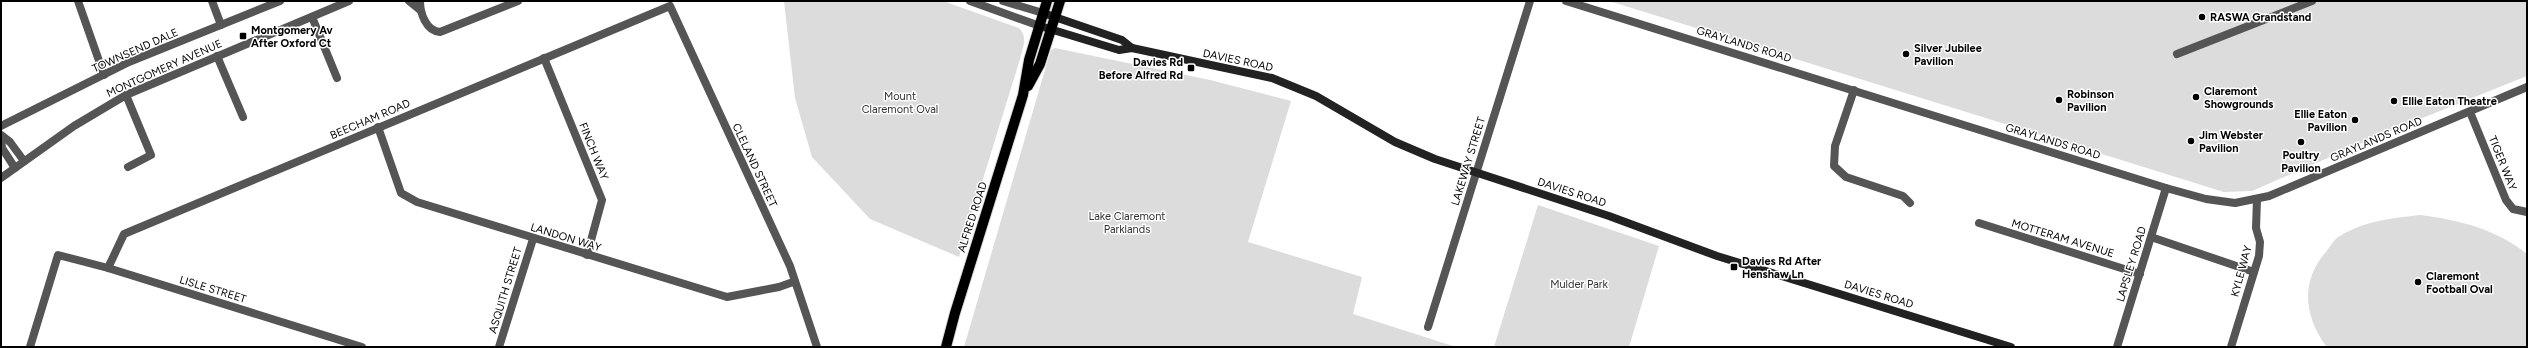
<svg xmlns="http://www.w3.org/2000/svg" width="2528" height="348" font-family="Figtree,sans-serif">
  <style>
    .green { fill: #dcdcdc }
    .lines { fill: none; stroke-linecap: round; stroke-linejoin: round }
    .primary-casing { stroke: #dbdbdb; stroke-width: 12 }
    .minor { stroke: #555; stroke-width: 8 }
    .tertiary { stroke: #555; stroke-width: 8 }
    .secondary { stroke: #222; stroke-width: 8 }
    .primary { stroke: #000; stroke-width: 10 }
    .poi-dot { fill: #000; stroke: #fff; stroke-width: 1.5 }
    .labels { text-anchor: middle; stroke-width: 3; stroke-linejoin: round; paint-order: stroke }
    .poi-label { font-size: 11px; font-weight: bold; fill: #000; stroke: #fff; text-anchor: start }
    .street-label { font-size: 11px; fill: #000; stroke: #fff }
    .park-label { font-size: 11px; fill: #333; stroke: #fff }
  </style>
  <rect width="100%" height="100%" fill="#fff"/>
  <g class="green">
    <path d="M784,1H943L1019,28C1028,37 1023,47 1020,59L959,257L870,219L812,157L795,98Z"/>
    <path d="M1609,1H2527V76L2385,133L2252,191L2224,192Z"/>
    <path d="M1055,48L1210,80L1291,101L1248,242L1362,277L1353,314L1456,347H964L1049,56L1051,50Z"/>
    <path d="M1538,205L1659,246L1629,347H1494Z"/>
    <path d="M2420,215C2459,220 2496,229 2527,254V347H2327C2304,317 2300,281 2326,252C2330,247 2334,239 2340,236C2364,221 2393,218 2420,215Z"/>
  </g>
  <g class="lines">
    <defs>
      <g id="primary">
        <path d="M1028,86L1040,64L1060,1"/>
        <path d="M946,347L955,313L1023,95L1029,60L1047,1"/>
      </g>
    </defs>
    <use href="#primary" class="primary-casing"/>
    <g class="minor">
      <path d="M78,1L104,75"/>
      <path d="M212,1L221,25"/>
      <path d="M409,1L420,10"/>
      <path d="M420,1C420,13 426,31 440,32L518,1"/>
      <path d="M1566,1L2166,188L2206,199L2235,203L2269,196L2527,87"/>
      <path d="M312,17L337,78"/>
      <path d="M2177,54L2312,1"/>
      <path d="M217,56L243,117"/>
      <path d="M544,58L602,200L587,255"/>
      <path d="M1854,90L1835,146L1834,166L1846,177L1903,196L1910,203"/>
      <path d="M126,95L151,155L128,167"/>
      <path d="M2470,112L2506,200L2513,209L2527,212"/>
      <path d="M1,126L129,62L280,1"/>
      <path d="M378,127L401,193L417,202L727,297L779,287L793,282"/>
      <path d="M1,135L10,142L24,161"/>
      <path d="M1,137L2,148L15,168"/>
      <path d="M1979,223L2140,274"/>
      <path d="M2151,237L2254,272"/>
      <path d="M108,268L124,234L670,6L790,266L817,347"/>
      <path d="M1428,327L1530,1"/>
      <path d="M30,347L58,255L108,268L362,347"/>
      <path d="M499,347L533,239"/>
      <path d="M2117,347L2166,188"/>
      <path d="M2231,347L2259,256L2260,242L2256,228L2257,199"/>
    </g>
    <g class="tertiary">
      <path d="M970,1L1040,26"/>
      <path d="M1003,1L1043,13"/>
      <path d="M1,178L74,126L126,95L349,1"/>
    </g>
    <g class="secondary">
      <path d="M1043,13L1122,40L1132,48"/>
      <path d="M1040,26L1119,50L1132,48L1272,78L1316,96L1395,142L1435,159L1609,216L1717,256L2011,347"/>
    </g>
    <use href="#primary" class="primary"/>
  </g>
  <g class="poi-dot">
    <circle cx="2202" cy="17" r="4"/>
    <rect x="239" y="32" width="8" height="8" rx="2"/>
    <circle cx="1906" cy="54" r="4"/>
    <rect x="1187" y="64" width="8" height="8" rx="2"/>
    <circle cx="2196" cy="97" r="4"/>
    <circle cx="2059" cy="100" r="4"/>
    <circle cx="2394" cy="101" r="4"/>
    <circle cx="2355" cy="120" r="4"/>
    <circle cx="2191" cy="141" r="4"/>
    <circle cx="2301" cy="142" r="4"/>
    <rect x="1730" y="263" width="8" height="8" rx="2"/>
    <circle cx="2418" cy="282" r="4"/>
  </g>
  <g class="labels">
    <g class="poi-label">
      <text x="2210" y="21">RASWA Grandstand</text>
      <text x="251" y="34">Montgomery Av<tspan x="251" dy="13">After Oxford Ct</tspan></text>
      <text x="1914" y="52">Silver Jubilee<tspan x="1914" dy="13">Pavilion</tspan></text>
      <text x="1183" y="66" text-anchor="end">Davies Rd<tspan x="1183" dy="13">Before Alfred Rd</tspan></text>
      <text x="2204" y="95">Claremont<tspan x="2204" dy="13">Showgrounds</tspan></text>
      <text x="2067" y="98">Robinson<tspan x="2067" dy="13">Pavilion</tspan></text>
      <text x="2402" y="105">Ellie Eaton Theatre</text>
      <text x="2347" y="118" text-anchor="end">Ellie Eaton<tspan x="2347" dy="13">Pavilion</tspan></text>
      <text x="2199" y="139">Jim Webster<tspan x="2199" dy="13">Pavilion</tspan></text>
      <text x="2301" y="159" text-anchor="middle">Poultry<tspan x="2301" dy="13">Pavilion</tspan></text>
      <text x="1742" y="265">Davies Rd After<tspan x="1742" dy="13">Henshaw Ln</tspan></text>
      <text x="2426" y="280">Claremont<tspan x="2426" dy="13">Football Oval</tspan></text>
    </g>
    <g class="street-label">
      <text transform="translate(1744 44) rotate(17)" y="4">GRAYLANDS ROAD</text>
      <text transform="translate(135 50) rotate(-24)" y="4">TOWNSEND DALE</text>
      <text transform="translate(1238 60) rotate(12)" y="4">DAVIES ROAD</text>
      <text transform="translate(164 68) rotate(-24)" y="4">MONTGOMERY AVENUE</text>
      <text transform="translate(370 119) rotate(-23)" y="4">BEECHAM ROAD</text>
      <text transform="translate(2376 139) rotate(-23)" y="4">GRAYLANDS ROAD</text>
      <text transform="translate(2053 141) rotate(17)" y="4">GRAYLANDS ROAD</text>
      <text transform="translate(594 151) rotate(68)" y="4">FINCH WAY</text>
      <text transform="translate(1468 161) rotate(-73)" y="4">LAKEWAY STREET</text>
      <text transform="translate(2503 163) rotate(68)" y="4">TIGER WAY</text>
      <text transform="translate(755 165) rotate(65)" y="4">CLELAND STREET</text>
      <text transform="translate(1572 192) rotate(18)" y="4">DAVIES ROAD</text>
      <text transform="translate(972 217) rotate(-72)" y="4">ALFRED ROAD</text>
      <text transform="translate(566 237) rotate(17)" y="4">LANDON WAY</text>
      <text transform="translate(2063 238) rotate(17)" y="4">MOTTERAM AVENUE</text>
      <text transform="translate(2131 264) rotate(-73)" y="4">LAPSLEY ROAD</text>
      <text transform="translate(2241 271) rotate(-75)" y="4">KYLE WAY</text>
      <text transform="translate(213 289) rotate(17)" y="4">LISLE STREET</text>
      <text transform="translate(505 290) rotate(-73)" y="4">ASQUITH STREET</text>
      <text transform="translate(1879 294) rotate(17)" y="4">DAVIES ROAD</text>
    </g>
    <g class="park-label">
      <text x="900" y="100">Mount<tspan x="900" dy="13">Claremont Oval</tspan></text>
      <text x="1127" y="220">Lake Claremont<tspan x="1127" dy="13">Parklands</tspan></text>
      <text x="1579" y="288">Mulder Park</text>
    </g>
  </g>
  <rect width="2528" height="348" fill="none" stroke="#000000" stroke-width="4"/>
</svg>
